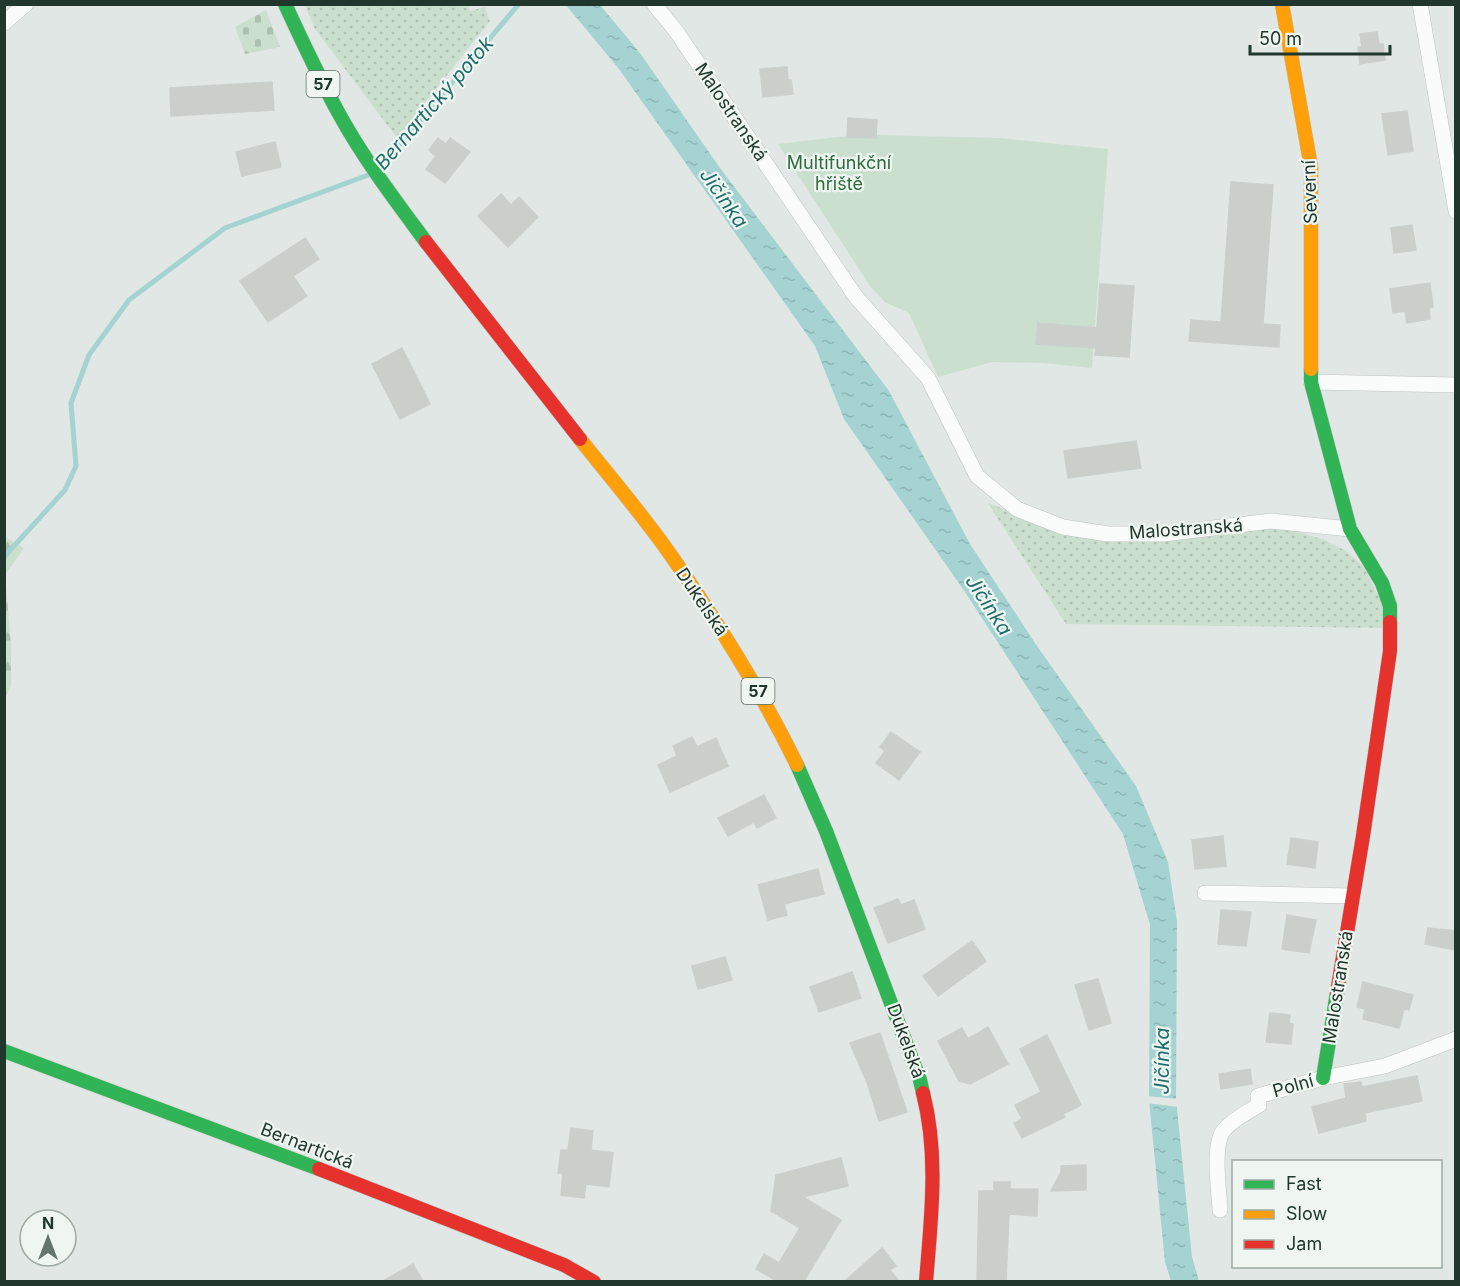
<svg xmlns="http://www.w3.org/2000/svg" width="1460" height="1286" font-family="Inter,sans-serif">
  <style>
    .grass { fill: url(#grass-dots) }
    .forest { fill: url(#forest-firs) }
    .cemetery { fill: url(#cemetery-stones) }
    .green { fill: #cbdfcf }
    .water { fill: url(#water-ripples) }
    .pier { fill: #e1e7e4 }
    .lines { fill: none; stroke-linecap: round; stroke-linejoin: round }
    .stream { stroke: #a4d3d2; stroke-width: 5 }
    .building { fill: #cacfcc; stroke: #cad0cd; stroke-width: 1.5 }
    .street-casing { stroke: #bec3c1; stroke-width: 16 }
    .fast-casing { stroke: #bec4c1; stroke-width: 15 }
    .slow-casing { stroke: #bec4c1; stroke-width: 15 }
    .jam-casing { stroke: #bec4c1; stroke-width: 15 }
    .street { stroke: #fafbfb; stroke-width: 15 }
    .fast { stroke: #30b455; stroke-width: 14 }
    .slow { stroke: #ff9f0a; stroke-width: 14 }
    .jam { stroke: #e5322d; stroke-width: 14 }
    .labels { text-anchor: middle; stroke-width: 4.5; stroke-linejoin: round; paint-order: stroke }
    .shield { fill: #eff6f1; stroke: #5f7068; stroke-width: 1.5 }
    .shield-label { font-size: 16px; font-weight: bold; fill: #21372e }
    .street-label { font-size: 18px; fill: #21372e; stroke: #eff6f1 }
    .park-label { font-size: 18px; fill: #2f6b3d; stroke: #eff6f1 }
    .water-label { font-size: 20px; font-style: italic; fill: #206d6e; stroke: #eff6f1 }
  </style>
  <defs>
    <pattern id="grass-dots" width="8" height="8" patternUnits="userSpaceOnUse" patternTransform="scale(1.5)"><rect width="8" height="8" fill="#cbdfcf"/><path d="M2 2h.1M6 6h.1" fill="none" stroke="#aec0b2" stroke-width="1.8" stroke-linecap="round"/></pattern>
    <pattern id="forest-firs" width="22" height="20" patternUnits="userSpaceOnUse" patternTransform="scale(1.5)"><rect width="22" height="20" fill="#cbdfcf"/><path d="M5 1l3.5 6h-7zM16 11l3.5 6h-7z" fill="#aec0b2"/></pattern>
    <pattern id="cemetery-stones" width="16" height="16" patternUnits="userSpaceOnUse" patternTransform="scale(1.5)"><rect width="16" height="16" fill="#cbdfcf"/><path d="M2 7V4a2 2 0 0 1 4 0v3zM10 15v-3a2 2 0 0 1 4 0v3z" fill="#aec0b2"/></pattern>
    <pattern id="water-ripples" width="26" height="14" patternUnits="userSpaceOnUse" patternTransform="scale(1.5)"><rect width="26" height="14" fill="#a4d3d2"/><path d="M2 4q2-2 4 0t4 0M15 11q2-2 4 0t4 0" fill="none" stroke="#8db6b5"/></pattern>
  </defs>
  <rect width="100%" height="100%" fill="#e1e7e4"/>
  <g class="grass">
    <path d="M305,5H468L470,11L485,7L490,21L397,138L315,29Z"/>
    <path d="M988,503L1062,532L1272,529L1295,531L1325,540L1346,551L1364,567L1383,606L1382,628L1066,624Z"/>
  </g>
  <path class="forest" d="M5,537L24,548L5,575L11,645V686L5,697Z"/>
  <path class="cemetery" d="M266,10L280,47L245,54L235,27Z"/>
  <path class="green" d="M876,135L999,138L1108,149L1092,368L1044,363L992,362L938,377L909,313L885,302L870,286L778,144L847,136L875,138Z"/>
  <path class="water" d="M566,5H600L640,53L720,168L889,391L970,544L1037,646L1136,786L1168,862L1177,921L1176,1099L1192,1257L1199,1281H1171L1165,1262L1149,1100L1150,925L1123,834L963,589L844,419L815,346L619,69Z"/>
  <path class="pier" d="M1146,1096L1179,1099V1107L1146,1103Z"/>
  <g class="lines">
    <g class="stream">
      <path d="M381,167L519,4"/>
      <path d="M4,557L65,490L76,466L71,403L89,355L129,300L225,228L371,174"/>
    </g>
  </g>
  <g class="building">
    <path d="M1377,32L1379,44H1383L1385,60L1360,64L1358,47H1362L1360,34Z"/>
    <path d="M787,67L788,80H791L793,94L763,97L760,69Z"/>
    <path d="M272,82L274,110L171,116L170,88Z"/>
    <path d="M1407,111L1413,151L1388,155L1382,114Z"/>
    <path d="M848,118L877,120L876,138L847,137Z"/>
    <path d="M438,138L446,144L450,138L470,152L445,183L426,169L436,156L429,150Z"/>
    <path d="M275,142L281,167L242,176L236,152Z"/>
    <path d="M1231,182L1273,185L1263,324L1280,325L1279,347L1189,341L1191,320L1221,322Z"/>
    <path d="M501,194L511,205L519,197L538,217L508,247L478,216Z"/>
    <path d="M1412,225L1416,250L1394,253L1391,228Z"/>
    <path d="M305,238L319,259L293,276L307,296L268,322L240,281Z"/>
    <path d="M1430,283L1433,307L1429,308L1430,319L1407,323L1405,311L1393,313L1390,289Z"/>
    <path d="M1100,284L1134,286L1129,357L1095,355L1096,348L1036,344L1038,323L1097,328Z"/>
    <path d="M402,348L430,404L400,419L372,364Z"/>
    <path d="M1136,441L1141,468L1068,478L1064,451Z"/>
    <path d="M891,732L920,752L899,780L876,763L885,751L880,747Z"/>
    <path d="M692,737L697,747L716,738L728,766L670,792L658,765L677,756L673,746Z"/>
    <path d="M764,795L776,818L757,828L754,822L728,836L718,818Z"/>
    <path d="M1223,836L1226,866L1195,869L1192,840Z"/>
    <path d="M1291,838L1318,842L1315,868L1287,864Z"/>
    <path d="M818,869L824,894L784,904L787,915L768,920L758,885Z"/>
    <path d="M898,899L901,905L914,900L925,929L888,943L874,908Z"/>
    <path d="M1221,910L1251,912L1246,946L1218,944Z"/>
    <path d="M1287,915L1316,920L1309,953L1282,949Z"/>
    <path d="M1428,928L1455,931V950L1425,944Z"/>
    <path d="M972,941L986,961L938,996L923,976Z"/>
    <path d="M725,957L732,980L698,989L692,966Z"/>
    <path d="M852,972L861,998L819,1012L810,987Z"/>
    <path d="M1098,979L1111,1023L1089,1030L1075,985Z"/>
    <path d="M1363,982L1413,995L1409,1010L1404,1009L1399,1028L1363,1019L1365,1009L1357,1007Z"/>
    <path d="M1270,1013L1290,1015L1289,1023L1293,1024L1291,1044L1266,1042Z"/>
    <path d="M988,1027L1008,1064L970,1084L959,1081L938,1041L962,1028L968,1039Z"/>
    <path d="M880,1033L907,1112L879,1121L868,1085L850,1043Z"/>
    <path d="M1047,1035L1081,1105L1063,1114L1065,1117L1022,1138L1014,1123L1022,1119L1015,1105L1041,1092L1020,1049Z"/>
    <path d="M1250,1069L1252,1084L1221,1089L1219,1074Z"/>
    <path d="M1417,1076L1422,1101L1365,1113L1366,1121L1319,1133L1312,1107L1346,1098L1344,1084L1361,1082L1362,1087Z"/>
    <path d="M571,1128L593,1131L591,1150L613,1153L609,1187L586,1184L584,1198L561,1195L563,1173H558L561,1150H568Z"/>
    <path d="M841,1158L848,1186L803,1197L841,1220L804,1281H777L756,1269L764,1254L779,1263L800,1228L771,1211L776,1175Z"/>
    <path d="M1086,1165V1190L1051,1191L1061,1172V1166Z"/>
    <path d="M994,1182H1010V1189H1038L1037,1216L1009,1214L1006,1281H977L979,1191H994Z"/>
    <path d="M882,1248L896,1266L890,1270L899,1281H845Z"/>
    <path d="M413,1264L423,1281H383Z"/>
  </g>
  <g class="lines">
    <defs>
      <g id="street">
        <path d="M654,4L676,31L856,297L928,378L977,476L1017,509L1063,527L1108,534H1163L1271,521L1350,529"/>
        <path d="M1420,4L1456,211"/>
        <path d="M4,23L26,4"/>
        <path d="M1311,382L1456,385"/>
        <path d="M1205,893L1353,896"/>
        <path d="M1220,1210C1219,1191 1212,1144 1224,1130C1233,1119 1248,1112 1259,1105L1258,1096L1323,1078L1385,1066L1456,1039"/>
      </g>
      <g id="fast">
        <path d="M285,4C302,41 319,77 338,112C363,158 395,200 426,242"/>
        <path d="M1311,369V382L1350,529L1382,583L1390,606V622"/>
        <path d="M797,765L826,831L920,1080L923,1093"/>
        <path d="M4,1051L319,1169"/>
        <path d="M1323,1078L1337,993"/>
      </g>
      <g id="slow">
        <path d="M1282,4L1311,167V369"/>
        <path d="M580,439C610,477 642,514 670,554C717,621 761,691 797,765"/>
      </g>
      <g id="jam">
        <path d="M426,242L580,439"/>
        <path d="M1337,993L1363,836L1390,651V622"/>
        <path d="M923,1093C939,1155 931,1219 926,1282"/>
        <path d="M319,1169L564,1265L594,1282"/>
      </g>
    </defs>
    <use href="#street" class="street-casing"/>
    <use href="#fast" class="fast-casing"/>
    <use href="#slow" class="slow-casing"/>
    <use href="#jam" class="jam-casing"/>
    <use href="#street" class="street"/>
    <use href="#fast" class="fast"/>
    <use href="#slow" class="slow"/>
    <use href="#jam" class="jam"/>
  </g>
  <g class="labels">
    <g class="shield">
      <rect x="306.5" y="71" width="33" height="26" rx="4.5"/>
      <rect x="741.5" y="678" width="33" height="26" rx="4.5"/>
    </g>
    <g class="shield-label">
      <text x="323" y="90">57</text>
      <text x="758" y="697">57</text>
    </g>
    <g class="street-label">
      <text transform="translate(731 112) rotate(56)" y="6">Malostranská</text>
      <text transform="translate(1310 192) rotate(-92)" y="6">Severní</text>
      <text transform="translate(1186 529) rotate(-4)" y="6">Malostranská</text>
      <text transform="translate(702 602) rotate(56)" y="6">Dukelská</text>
      <text transform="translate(1338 987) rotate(-81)" y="6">Malostranská</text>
      <text transform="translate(906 1041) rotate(70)" y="6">Dukelská</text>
      <text transform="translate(1293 1086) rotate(-16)" y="6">Polní</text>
      <text transform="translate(307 1146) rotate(21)" y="6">Bernartická</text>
    </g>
    <g class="park-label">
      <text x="839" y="169">Multifunkční<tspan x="839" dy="21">hřiště</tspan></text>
    </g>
    <g class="water-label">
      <text transform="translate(434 103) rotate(-49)" y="7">Bernartický potok</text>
      <text transform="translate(724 198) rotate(55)" y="7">Jičínka</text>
      <text transform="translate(989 605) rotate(57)" y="7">Jičínka</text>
      <text transform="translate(1162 1061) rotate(-90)" y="7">Jičínka</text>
    </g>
  </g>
  <rect width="1460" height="1286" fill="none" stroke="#21372e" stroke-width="12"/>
  <rect x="1232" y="1160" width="210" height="108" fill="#eff6f1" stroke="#9daaa3" stroke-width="1.5"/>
  <rect x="1244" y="1180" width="30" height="9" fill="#30b455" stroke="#9daaa3" stroke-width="1.5"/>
  <text x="1286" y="1190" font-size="18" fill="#21372e">Fast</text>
  <rect x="1244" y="1210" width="30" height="9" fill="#ff9f0a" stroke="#9daaa3" stroke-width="1.5"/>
  <text x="1286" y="1220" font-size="18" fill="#21372e">Slow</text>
  <rect x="1244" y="1240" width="30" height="9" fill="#e5322d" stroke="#9daaa3" stroke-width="1.5"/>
  <text x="1286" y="1250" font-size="18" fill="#21372e">Jam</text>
  <g transform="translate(48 1238)"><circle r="28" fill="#eff6f1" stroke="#9daaa3" stroke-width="1.5"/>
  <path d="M0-4.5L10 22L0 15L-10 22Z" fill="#64756e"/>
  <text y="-9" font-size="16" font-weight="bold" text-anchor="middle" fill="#21372e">N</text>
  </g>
  <path d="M1250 45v9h140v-9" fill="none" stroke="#21372e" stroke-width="3"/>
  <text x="1259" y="45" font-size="18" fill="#21372e" stroke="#eff6f1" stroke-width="4.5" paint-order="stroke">50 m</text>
</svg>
